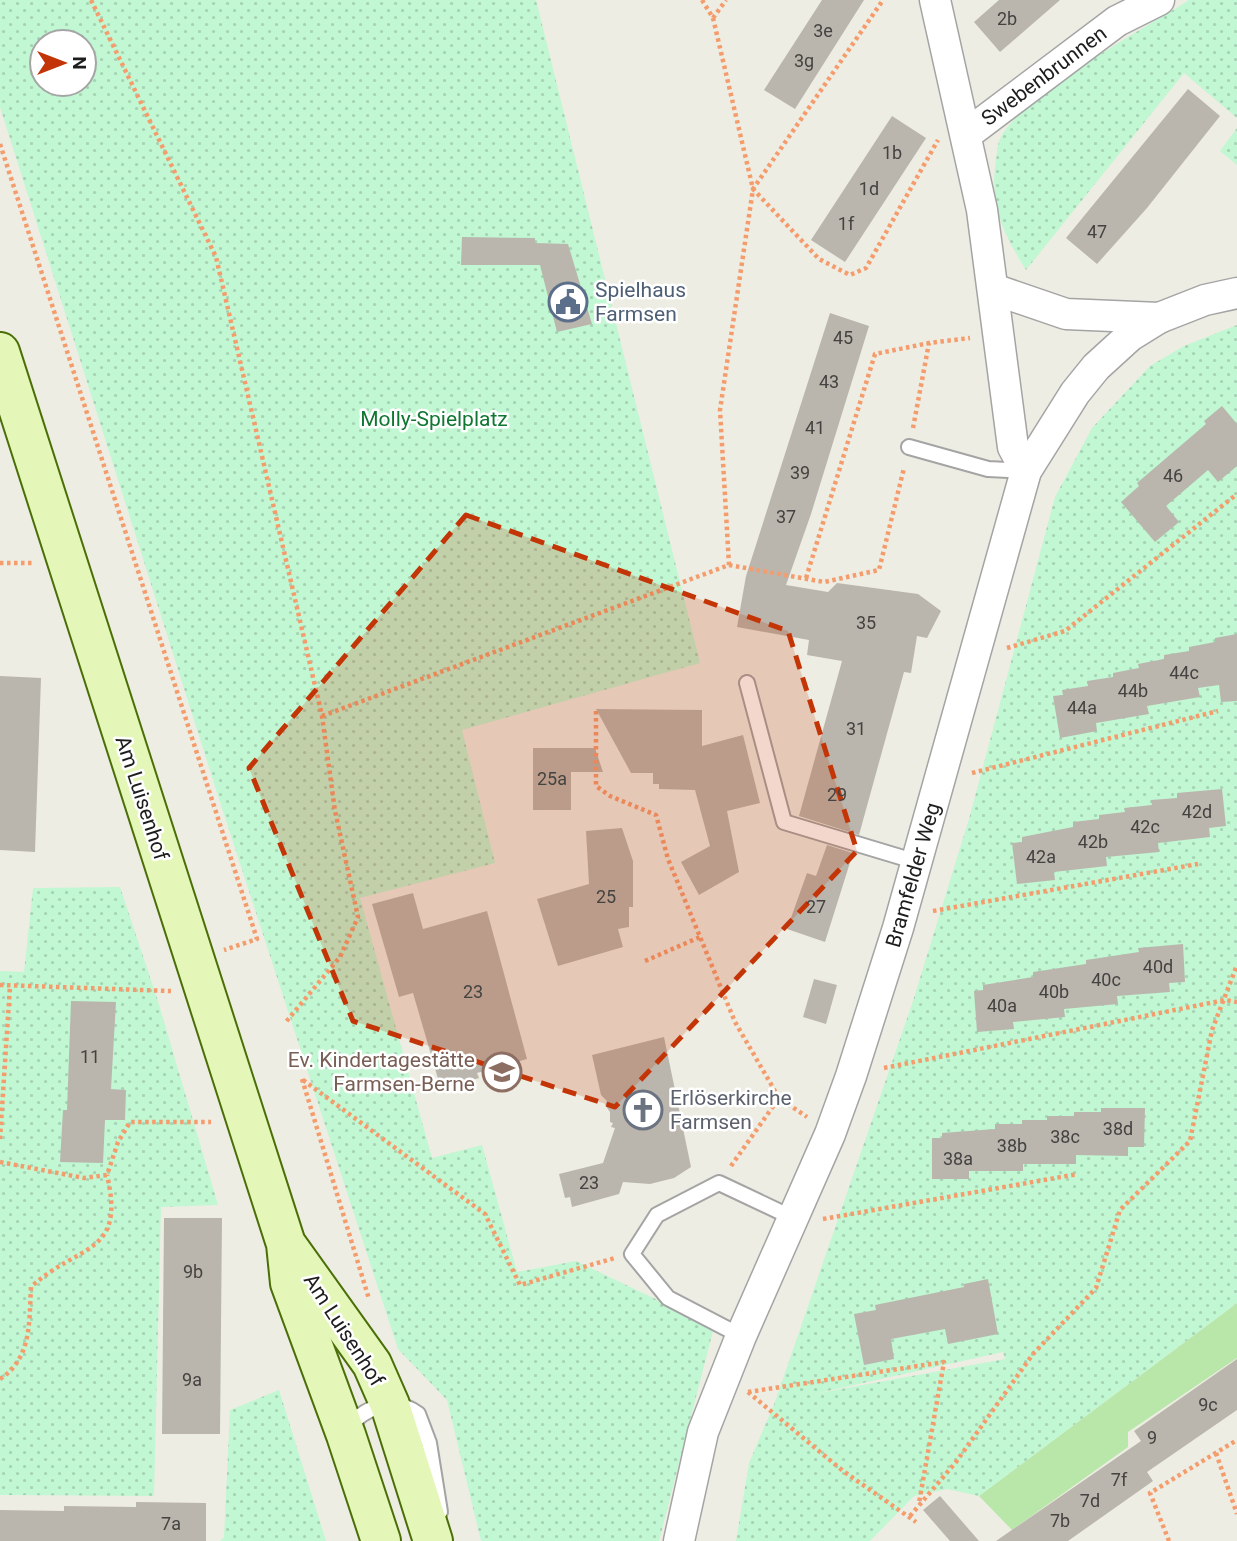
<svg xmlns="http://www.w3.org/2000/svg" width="1237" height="1541" font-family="Roboto,sans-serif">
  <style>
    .grass { fill: #b9e7aa }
    .park { fill: url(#park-dots); fill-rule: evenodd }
    .building { fill: #bab6ad }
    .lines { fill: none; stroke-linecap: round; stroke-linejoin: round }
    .service-casing { stroke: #a4a4a4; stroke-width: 18 }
    .minor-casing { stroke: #a4a4a4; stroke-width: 33 }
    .secondary-casing { stroke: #4b6f08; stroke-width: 42 }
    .path { stroke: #f59c6d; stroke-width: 4.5; stroke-dasharray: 3.5 3.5; stroke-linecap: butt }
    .service { stroke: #fff; stroke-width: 14 }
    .minor { stroke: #fff; stroke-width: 30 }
    .secondary { stroke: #e4f7b8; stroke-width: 38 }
    .marked { fill: #c33507; fill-opacity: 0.2; stroke: #c33507; stroke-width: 5; stroke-dasharray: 14 9; stroke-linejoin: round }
    .labels { text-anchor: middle; stroke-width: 5; stroke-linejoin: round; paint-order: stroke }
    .number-label { font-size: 18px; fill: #444341 }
    .street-label { font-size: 21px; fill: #1d1d1d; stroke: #fff }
    .service-label { font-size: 21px; fill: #4e5e75; stroke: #fff; text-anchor: start }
    .park-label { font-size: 21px; fill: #0f7731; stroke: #fff }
    .education-label { font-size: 21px; fill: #785e54; stroke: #fff; text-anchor: end }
    .worship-label { font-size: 21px; fill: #5b616d; stroke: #fff; text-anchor: start }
  </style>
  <defs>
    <pattern id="park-dots" width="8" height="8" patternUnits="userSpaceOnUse" patternTransform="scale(1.75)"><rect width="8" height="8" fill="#c1f7d2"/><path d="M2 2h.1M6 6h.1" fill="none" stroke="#a5d3b4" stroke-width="1.8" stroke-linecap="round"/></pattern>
  </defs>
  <rect width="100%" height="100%" fill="#eeede3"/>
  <path class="grass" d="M1237,1303V1358L1128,1432V1447L1012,1530L979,1496Z"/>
  <g class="park">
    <path d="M0,0H536L700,663L462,730L495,863L360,898L432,1158L482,1145L517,1272L576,1261L714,1327L659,1541H481L447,1400L398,1349L219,799L0,107ZM42,42H84V84H42Z"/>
    <path d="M1189,0H1237V118L1184,73L1026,270C1003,233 989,205 996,160C997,154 997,145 1000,139C1020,96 1145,28 1189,0Z"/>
    <path d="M1237,128V165L1220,151Z"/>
    <path d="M1237,325V1303L979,1496L947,1489L914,1496L870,1541H736L749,1463L775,1402L912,1004L969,819L1055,497L1092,428L1150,366L1184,346ZM1003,1352L1005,1359L808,1395H809Z"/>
    <path d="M120,887L157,998L218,1205L161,1207L154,1496L0,1495V971L24,972L33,888Z"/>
    <path d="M279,1390L326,1541H220L224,1537L230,1410Z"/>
  </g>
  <g class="building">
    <path d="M822,0H864L795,109L764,90Z"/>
    <path d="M999,0H1060L1000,52L974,22Z"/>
    <path d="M1188,89L1220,116L1147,208L1097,264L1066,238Z"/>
    <path d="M892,116L926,138L845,262L811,240Z"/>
    <path d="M462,237L535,238V243L568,244L592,324L557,332L540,265H461Z"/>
    <path d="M830,313L869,326L811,514L786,585L828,592L837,583L918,594L941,611L927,638L917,636L911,673L904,672L859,835L799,816L842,661L807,655L809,640L737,627L746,576Z"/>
    <path d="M1222,406L1237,424V466L1218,482L1208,470L1166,506L1179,522L1155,542L1121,502L1139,486L1137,483L1206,424L1204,421Z"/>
    <path d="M1237,634V701L1221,702L1219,685L1198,688L1200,697L1147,706L1149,714L1096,723L1097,731L1060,738L1053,696L1063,695L1062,690L1088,686L1087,681L1113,677V673L1139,668L1138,664L1164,659V655L1189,651V647L1215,642V638Z"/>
    <path d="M0,676L41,678L35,852L0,850Z"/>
    <path d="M596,709L702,710V746L743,735L760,803L727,811L739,872L699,895L681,862L710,846L695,790L659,789V784H653V773H631Z"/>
    <path d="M533,748H595L603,772H571V810H533Z"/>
    <path d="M1222,789L1226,826L1209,828L1210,837L1158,843L1159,852L1106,857L1107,866L1054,872L1055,880L1017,884L1012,843L1022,842V837L1073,827V822L1099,819V815L1125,812L1124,808L1152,805L1151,800L1177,798V793Z"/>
    <path d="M622,828L633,861V907H629V927L618,929L623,947L558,966L537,899L589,884L586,831Z"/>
    <path d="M827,845L853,853L825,942L787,929L807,873L816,876Z"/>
    <path d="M413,893L423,929L487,911L527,1059L477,1073L479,1078L441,1089L413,993L399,997L372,904Z"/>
    <path d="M1183,944L1185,982L1169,983L1170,992L1117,996L1118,1004L1064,1009L1065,1017L1013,1022L1014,1029L977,1032L974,991L983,990V985L1033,977V972L1086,964V960L1139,952L1138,948Z"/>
    <path d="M814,979L837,985L826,1024L803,1017Z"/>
    <path d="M71,1001L116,1002L111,1089L126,1090L125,1120H105L103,1163L60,1162L63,1110H67Z"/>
    <path d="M664,1037L691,1167L674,1178L650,1184L623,1182L619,1194L572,1207L570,1197L565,1198L559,1174L603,1163L615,1128L611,1127L613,1123L610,1122V1112L605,1105L607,1101L601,1095L592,1055Z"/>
    <path d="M1101,1108H1145L1144,1147H1128V1156L1076,1155V1164H1023V1171H969V1179H932V1138H942V1133L995,1129V1124H1022V1120H1047V1116H1074V1112H1101Z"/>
    <path d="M164,1218H222L220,1434H162Z"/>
    <path d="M988,1279L998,1334L948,1344L945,1329L891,1339L894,1359L864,1365L854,1314L876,1310L875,1305L964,1287V1284Z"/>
    <path d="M1237,1359V1410L1147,1472L1153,1481L1068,1541H996L1141,1441L1134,1431Z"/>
    <path d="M940,1496L979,1541H950L923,1510Z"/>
    <path d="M136,1502L206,1503V1541H0V1510L64,1511V1506L136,1507Z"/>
  </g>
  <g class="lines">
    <defs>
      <g id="service">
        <path d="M909,447L988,469L1026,471"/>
        <path d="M747,683L784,822L917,862"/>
        <path d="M741,1336L668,1298L632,1254L657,1215L719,1183L795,1219"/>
        <path d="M348,1430C362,1406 395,1397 418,1414L429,1443L440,1512"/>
      </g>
      <g id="minor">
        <path d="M935,0L982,210L1013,447L1026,471"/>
        <path d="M967,134L1117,21L1159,0"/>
        <path d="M993,289L1066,314L1159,318"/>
        <path d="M679,1541L703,1432L741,1336L830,1134L851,1076L898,928L1026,471L1075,393L1096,367L1130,336L1159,318L1205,300L1237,293"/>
      </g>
      <g id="secondary">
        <path d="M0,352L286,1244L290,1283L346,1435L381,1541"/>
        <path d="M289,1248L372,1364L390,1405L433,1541"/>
      </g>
    </defs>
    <use href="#service" class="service-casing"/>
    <use href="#minor" class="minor-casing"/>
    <use href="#secondary" class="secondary-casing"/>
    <g class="path">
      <path d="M91,0L216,257L322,716L335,811L358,917L340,957L285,1023"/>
      <path d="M702,0L713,18L753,189L819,259L850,275L866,268L938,140"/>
      <path d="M713,18L726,0"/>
      <path d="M0,144L257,939L224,950"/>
      <path d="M913,428L929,343L970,338"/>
      <path d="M0,563H34"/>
      <path d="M729,565L824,582L879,570L904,468"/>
      <path d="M806,578L875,354L929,343"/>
      <path d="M1007,648L1065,631L1237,494"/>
      <path d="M596,711V786L610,796L656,815L668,859L735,1022L779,1098L807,1117"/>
      <path d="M322,716L729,565L720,410L753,189L883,0"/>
      <path d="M972,773L1218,711"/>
      <path d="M933,911L1198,864"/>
      <path d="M645,961L700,937"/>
      <path d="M0,985L171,991"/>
      <path d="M884,1068L1225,1000L1237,1002"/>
      <path d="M302,1079L369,1299"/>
      <path d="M303,1080L485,1214L520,1285L615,1258"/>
      <path d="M0,1139L10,986"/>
      <path d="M0,1162L84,1178L107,1175L118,1142L130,1122H211"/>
      <path d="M731,1166L779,1098"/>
      <path d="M823,1219L1078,1174"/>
      <path d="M0,1379C32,1358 29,1322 31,1287C79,1243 126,1256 107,1175"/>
      <path d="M748,1392L944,1362L919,1503"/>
      <path d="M748,1392L843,1471L916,1522"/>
      <path d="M1216,1453L1237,1514"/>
      <path d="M910,1516L956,1462L1033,1354L1096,1288L1120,1210L1190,1141L1212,1030L1237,965"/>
      <path d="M1169,1541L1150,1493L1237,1440"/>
    </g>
    <use href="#service" class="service"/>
    <use href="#minor" class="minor"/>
    <use href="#secondary" class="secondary"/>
  </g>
  <path class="marked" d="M466,515L788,631L857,851L615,1107L353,1021L249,768Z"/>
  <defs>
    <symbol id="civic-ring" viewBox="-11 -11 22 22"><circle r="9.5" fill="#fff" stroke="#5c6f8a" stroke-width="1.5"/><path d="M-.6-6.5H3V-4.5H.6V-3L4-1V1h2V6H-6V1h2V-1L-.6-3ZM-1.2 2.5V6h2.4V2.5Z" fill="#5c6f8a"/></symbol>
    <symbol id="school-ring" viewBox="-11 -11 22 22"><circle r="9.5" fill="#fff" stroke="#8d6e63" stroke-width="1.5"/><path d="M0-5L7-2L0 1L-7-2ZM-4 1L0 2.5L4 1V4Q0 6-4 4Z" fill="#8d6e63"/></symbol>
    <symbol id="church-ring" viewBox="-11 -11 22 22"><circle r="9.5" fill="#fff" stroke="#6b7280" stroke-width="1.5"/><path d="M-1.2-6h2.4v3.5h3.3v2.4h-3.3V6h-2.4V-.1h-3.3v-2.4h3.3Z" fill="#6b7280"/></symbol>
  </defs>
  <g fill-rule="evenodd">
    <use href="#civic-ring" x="546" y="280" width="44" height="44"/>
    <use href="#school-ring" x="480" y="1050" width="44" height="44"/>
    <use href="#church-ring" x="621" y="1088" width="44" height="44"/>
  </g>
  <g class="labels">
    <g class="number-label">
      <text x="1007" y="25">2b</text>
      <text x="823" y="37">3e</text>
      <text x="804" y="67">3g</text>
      <text x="892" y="159">1b</text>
      <text x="869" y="195">1d</text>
      <text x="846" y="230">1f</text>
      <text x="1097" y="238">47</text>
      <text x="843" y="344">45</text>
      <text x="829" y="388">43</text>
      <text x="815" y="434">41</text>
      <text x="800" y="479">39</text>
      <text x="1173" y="482">46</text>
      <text x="786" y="523">37</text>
      <text x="866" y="629">35</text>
      <text x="1184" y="679">44c</text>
      <text x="1133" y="697">44b</text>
      <text x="1082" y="714">44a</text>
      <text x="856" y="735">31</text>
      <text x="552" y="785">25a</text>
      <text x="837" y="801">29</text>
      <text x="1197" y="818">42d</text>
      <text x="1145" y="833">42c</text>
      <text x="1093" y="848">42b</text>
      <text x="1041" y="863">42a</text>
      <text x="606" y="903">25</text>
      <text x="816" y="913">27</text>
      <text x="1158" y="973">40d</text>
      <text x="1106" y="986">40c</text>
      <text x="473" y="998">23</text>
      <text x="1054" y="998">40b</text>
      <text x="1002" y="1012">40a</text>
      <text x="90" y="1063">11</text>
      <text x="1118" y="1135">38d</text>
      <text x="1065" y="1143">38c</text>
      <text x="1012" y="1152">38b</text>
      <text x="958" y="1165">38a</text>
      <text x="589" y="1189">23</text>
      <text x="193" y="1278">9b</text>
      <text x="192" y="1386">9a</text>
      <text x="1208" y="1411">9c</text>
      <text x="1152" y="1444">9</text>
      <text x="1119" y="1486">7f</text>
      <text x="1090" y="1507">7d</text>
      <text x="1060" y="1527">7b</text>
      <text x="171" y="1530">7a</text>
    </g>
    <g class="street-label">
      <text transform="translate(1044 76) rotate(-37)" y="7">Swebenbrunnen</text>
      <text transform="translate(142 798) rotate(72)" y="7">Am Luisenhof</text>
      <text transform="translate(913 875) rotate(-74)" y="7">Bramfelder Weg</text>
      <text transform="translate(344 1330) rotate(57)" y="7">Am Luisenhof</text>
    </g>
    <g class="service-label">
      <text x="595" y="297">Spielhaus<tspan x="595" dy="24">Farmsen</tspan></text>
    </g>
    <g class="park-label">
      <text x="434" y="426">Molly-Spielplatz</text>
    </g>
    <g class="education-label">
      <text x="475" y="1067">Ev. Kindertagestätte<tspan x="475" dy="24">Farmsen-Berne</tspan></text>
    </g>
    <g class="worship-label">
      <text x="670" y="1105">Erlöserkirche<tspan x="670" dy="24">Farmsen</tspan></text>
    </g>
  </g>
  <g transform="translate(63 63) rotate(90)"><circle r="33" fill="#ffffff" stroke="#a5a5a5" stroke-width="2"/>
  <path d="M0-5L12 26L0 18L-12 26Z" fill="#c33507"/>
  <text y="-10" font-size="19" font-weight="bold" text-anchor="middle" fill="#1d1d1d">N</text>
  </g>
</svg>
